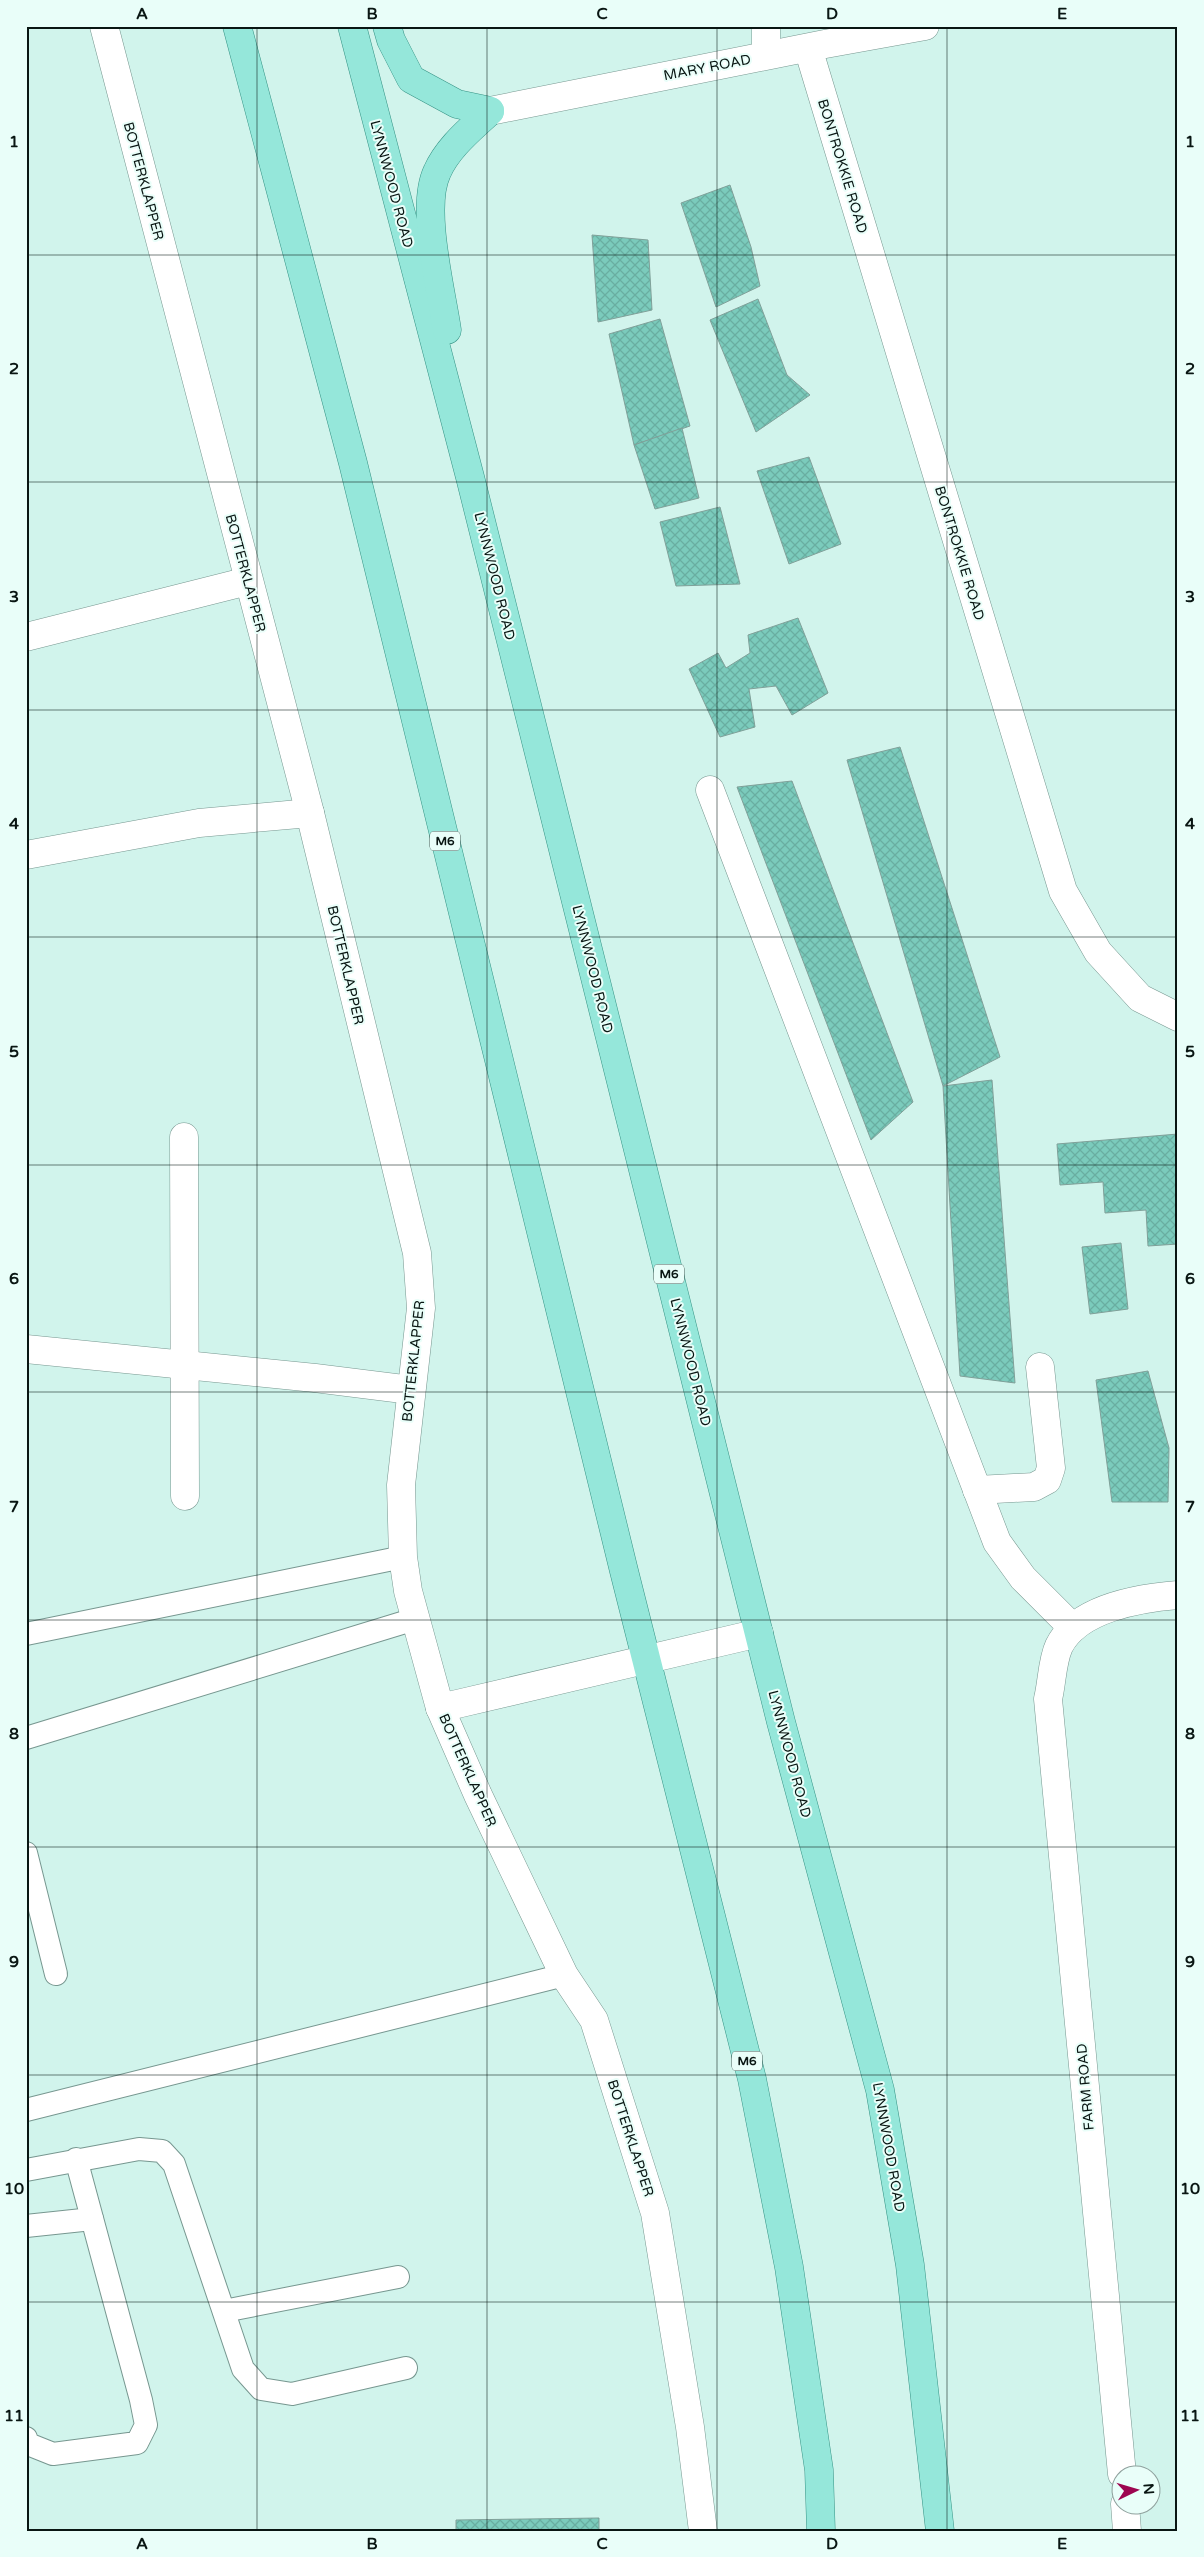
<svg xmlns="http://www.w3.org/2000/svg" width="1204" height="2557" font-family="'Varela Round',sans-serif">
  <style>
    .building { fill: url(#building-cross-hatch); stroke: #80a099 }
    .lines { fill: none; stroke-linecap: round; stroke-linejoin: round }
    .service-casing { stroke: #779790; stroke-width: 24 }
    .minor-casing { stroke: #779790; stroke-width: 29 }
    .primary-casing { stroke: #369385; stroke-width: 29 }
    .service { stroke: #fff; stroke-width: 22 }
    .minor { stroke: #fff; stroke-width: 28 }
    .primary { stroke: #95e7da; stroke-width: 28 }
    .grid { fill: none; stroke: #091613; stroke-width: 1; stroke-opacity: 0.55 }
    .labels { text-anchor: middle; stroke-width: 4; stroke-linejoin: round; paint-order: stroke }
    .shield { fill: #e9fef9; stroke: #4c5c58; stroke-width: 1 }
    .shield-label { font-size: 12px; font-weight: bold; fill: #091613 }
    .street-label { font-size: 14px; fill: #091613; stroke: #e9fef9 }
    .neatline { fill: none; stroke: #091613; stroke-width: 2 }
    .grid-label { font-size: 16px; text-anchor: middle; font-weight: bold; fill: #091613 }
  </style>
  <defs>
    <pattern id="building-cross-hatch" width="8" height="8" patternUnits="userSpaceOnUse" patternTransform="scale(1.25)"><rect width="8" height="8" fill="#7bcbbc"/><path d="M0 0l8 8M0 8l8-8" fill="none" stroke="#69aea1"/></pattern>
  </defs>
  <rect width="100%" height="100%" fill="#d1f4ec"/>
  <g class="building">
    <path d="M730,185L751,247L760,286L716,307L681,203Z"/>
    <path d="M592,235L648,240L652,310L598,322Z"/>
    <path d="M758,299L787,375L810,395L756,432L710,320Z"/>
    <path d="M660,319L690,426L634,445L609,334Z"/>
    <path d="M682,428L699,498L655,509L634,445Z"/>
    <path d="M809,457L841,544L789,564L757,471Z"/>
    <path d="M720,507L740,584L676,586L660,522Z"/>
    <path d="M798,618L828,693L792,715L776,686L749,689L755,727L720,737L689,669L718,653L726,668L750,653L748,635Z"/>
    <path d="M900,747L1000,1057L943,1086L847,760Z"/>
    <path d="M792,781L913,1102L871,1140L737,787Z"/>
    <path d="M992,1080L1015,1383L960,1376L943,1086Z"/>
    <path d="M1178,1134V1244L1148,1246L1146,1210L1105,1213L1103,1182L1060,1185L1057,1144Z"/>
    <path d="M1121,1243L1128,1309L1090,1314L1082,1247Z"/>
    <path d="M1148,1371L1169,1448L1168,1502H1112L1096,1380Z"/>
    <path d="M599,2518V2531H456V2520Z"/>
  </g>
  <g class="lines">
    <defs>
      <g id="service">
        <path d="M26,1634L403,1557"/>
        <path d="M26,1738L415,1619"/>
        <path d="M26,1853L56,1974"/>
        <path d="M26,2110L564,1975"/>
        <path d="M26,2170L139,2149L162,2151L174,2164L243,2369L261,2389L292,2394L406,2368"/>
        <path d="M26,2226L92,2219"/>
        <path d="M224,2311L398,2277"/>
        <path d="M26,2438L28,2444L53,2454L137,2443L146,2425L141,2400L76,2159"/>
      </g>
      <g id="minor">
        <path d="M104,26L310,813L417,1253L421,1308L401,1485L403,1557L408,1591L440,1708L478,1795L564,1975L594,2020L655,2213L690,2427L703,2531"/>
        <path d="M766,26V55"/>
        <path d="M808,48L1063,891L1098,952L1140,998L1178,1017"/>
        <path d="M490,111L825,44L925,26"/>
        <path d="M26,637L248,581"/>
        <path d="M710,790L997,1542L1023,1578L1073,1628"/>
        <path d="M26,855L199,823L310,813"/>
        <path d="M184,1137L185,1496"/>
        <path d="M26,1349L315,1378L411,1390"/>
        <path d="M977,1490L1034,1487L1047,1480L1051,1468L1040,1367"/>
        <path d="M440,1708L759,1633"/>
        <path d="M1122,2474L1048,1699C1052,1683 1052,1661 1059,1646C1078,1608 1140,1598 1178,1595"/>
        <path d="M1125,2504L1127,2531"/>
      </g>
      <g id="primary">
        <path d="M237,26L353,463L624,1571L752,2079L789,2267L819,2470L821,2531"/>
        <path d="M352,26L470,477L781,1722L880,2090L910,2265L940,2531"/>
        <path d="M387,26L391,40L411,79L457,104L490,111"/>
        <path d="M447,330C441,289 420,208 437,172C448,147 471,129 490,111"/>
      </g>
    </defs>
    <use href="#service" class="service-casing"/>
    <use href="#minor" class="minor-casing"/>
    <use href="#primary" class="primary-casing"/>
    <use href="#service" class="service"/>
    <use href="#minor" class="minor"/>
    <use href="#primary" class="primary"/>
  </g>
  <path class="grid" d="M257,26V2531M487,26V2531M717,26V2531M947,26V2531M26,255H1178M26,482H1178M26,710H1178M26,937H1178M26,1165H1178M26,1392H1178M26,1620H1178M26,1847H1178M26,2075H1178M26,2302H1178"/>
  <g class="labels">
    <g class="shield">
      <rect x="430" y="831.5" width="30" height="19" rx="4"/>
      <rect x="654" y="1264.5" width="30" height="19" rx="4"/>
      <rect x="732" y="2051.5" width="30" height="19" rx="4"/>
    </g>
    <g class="shield-label">
      <text x="445" y="845">M6</text>
      <text x="669" y="1278">M6</text>
      <text x="747" y="2065">M6</text>
    </g>
    <g class="street-label">
      <text transform="translate(707 67) rotate(-11)" y="5">MARY ROAD</text>
      <text transform="translate(843 166) rotate(73)" y="5">BONTROKKIE ROAD</text>
      <text transform="translate(144 181) rotate(75)" y="5">BOTTERKLAPPER</text>
      <text transform="translate(392 184) rotate(75)" y="5">LYNNWOOD ROAD</text>
      <text transform="translate(960 553) rotate(73)" y="5">BONTROKKIE ROAD</text>
      <text transform="translate(246 573) rotate(75)" y="5">BOTTERKLAPPER</text>
      <text transform="translate(495 576) rotate(76)" y="5">LYNNWOOD ROAD</text>
      <text transform="translate(346 965) rotate(77)" y="5">BOTTERKLAPPER</text>
      <text transform="translate(593 969) rotate(76)" y="5">LYNNWOOD ROAD</text>
      <text transform="translate(413 1361) rotate(-84)" y="5">BOTTERKLAPPER</text>
      <text transform="translate(691 1362) rotate(76)" y="5">LYNNWOOD ROAD</text>
      <text transform="translate(790 1754) rotate(75)" y="5">LYNNWOOD ROAD</text>
      <text transform="translate(468 1770) rotate(66)" y="5">BOTTERKLAPPER</text>
      <text transform="translate(1085 2087) rotate(-95)" y="5">FARM ROAD</text>
      <text transform="translate(631 2138) rotate(72)" y="5">BOTTERKLAPPER</text>
      <text transform="translate(889 2147) rotate(80)" y="5">LYNNWOOD ROAD</text>
    </g>
  </g>
  <rect width="1204" height="2557" fill="none" stroke="#e9fef9" stroke-width="55"/>
  <g transform="translate(1136 2490) rotate(85)"><circle r="24" fill="#e9fef9" stroke="#8fa19d"/>
  <path d="M0-4L9 19L0 12L-9 19Z" fill="#9d0550"/>
  <text y="-8" font-size="14" font-weight="bold" text-anchor="middle" fill="#091613">N</text>
  </g>
  <rect x="28" y="28" width="1148" height="2502" class="neatline"/>
  <g class="grid-label">
    <text x="142" y="19">A</text>
    <text x="372" y="19">B</text>
    <text x="602" y="19">C</text>
    <text x="832" y="19">D</text>
    <text x="1062" y="19">E</text>
    <text x="14" y="147">1</text>
    <text x="1190" y="147">1</text>
    <text x="14" y="374">2</text>
    <text x="1190" y="374">2</text>
    <text x="14" y="602">3</text>
    <text x="1190" y="602">3</text>
    <text x="14" y="829">4</text>
    <text x="1190" y="829">4</text>
    <text x="14" y="1057">5</text>
    <text x="1190" y="1057">5</text>
    <text x="14" y="1284">6</text>
    <text x="1190" y="1284">6</text>
    <text x="14" y="1512">7</text>
    <text x="1190" y="1512">7</text>
    <text x="14" y="1739">8</text>
    <text x="1190" y="1739">8</text>
    <text x="14" y="1967">9</text>
    <text x="1190" y="1967">9</text>
    <text x="14" y="2194">10</text>
    <text x="1190" y="2194">10</text>
    <text x="14" y="2421">11</text>
    <text x="1190" y="2421">11</text>
    <text x="142" y="2549">A</text>
    <text x="372" y="2549">B</text>
    <text x="602" y="2549">C</text>
    <text x="832" y="2549">D</text>
    <text x="1062" y="2549">E</text>
  </g>
</svg>
